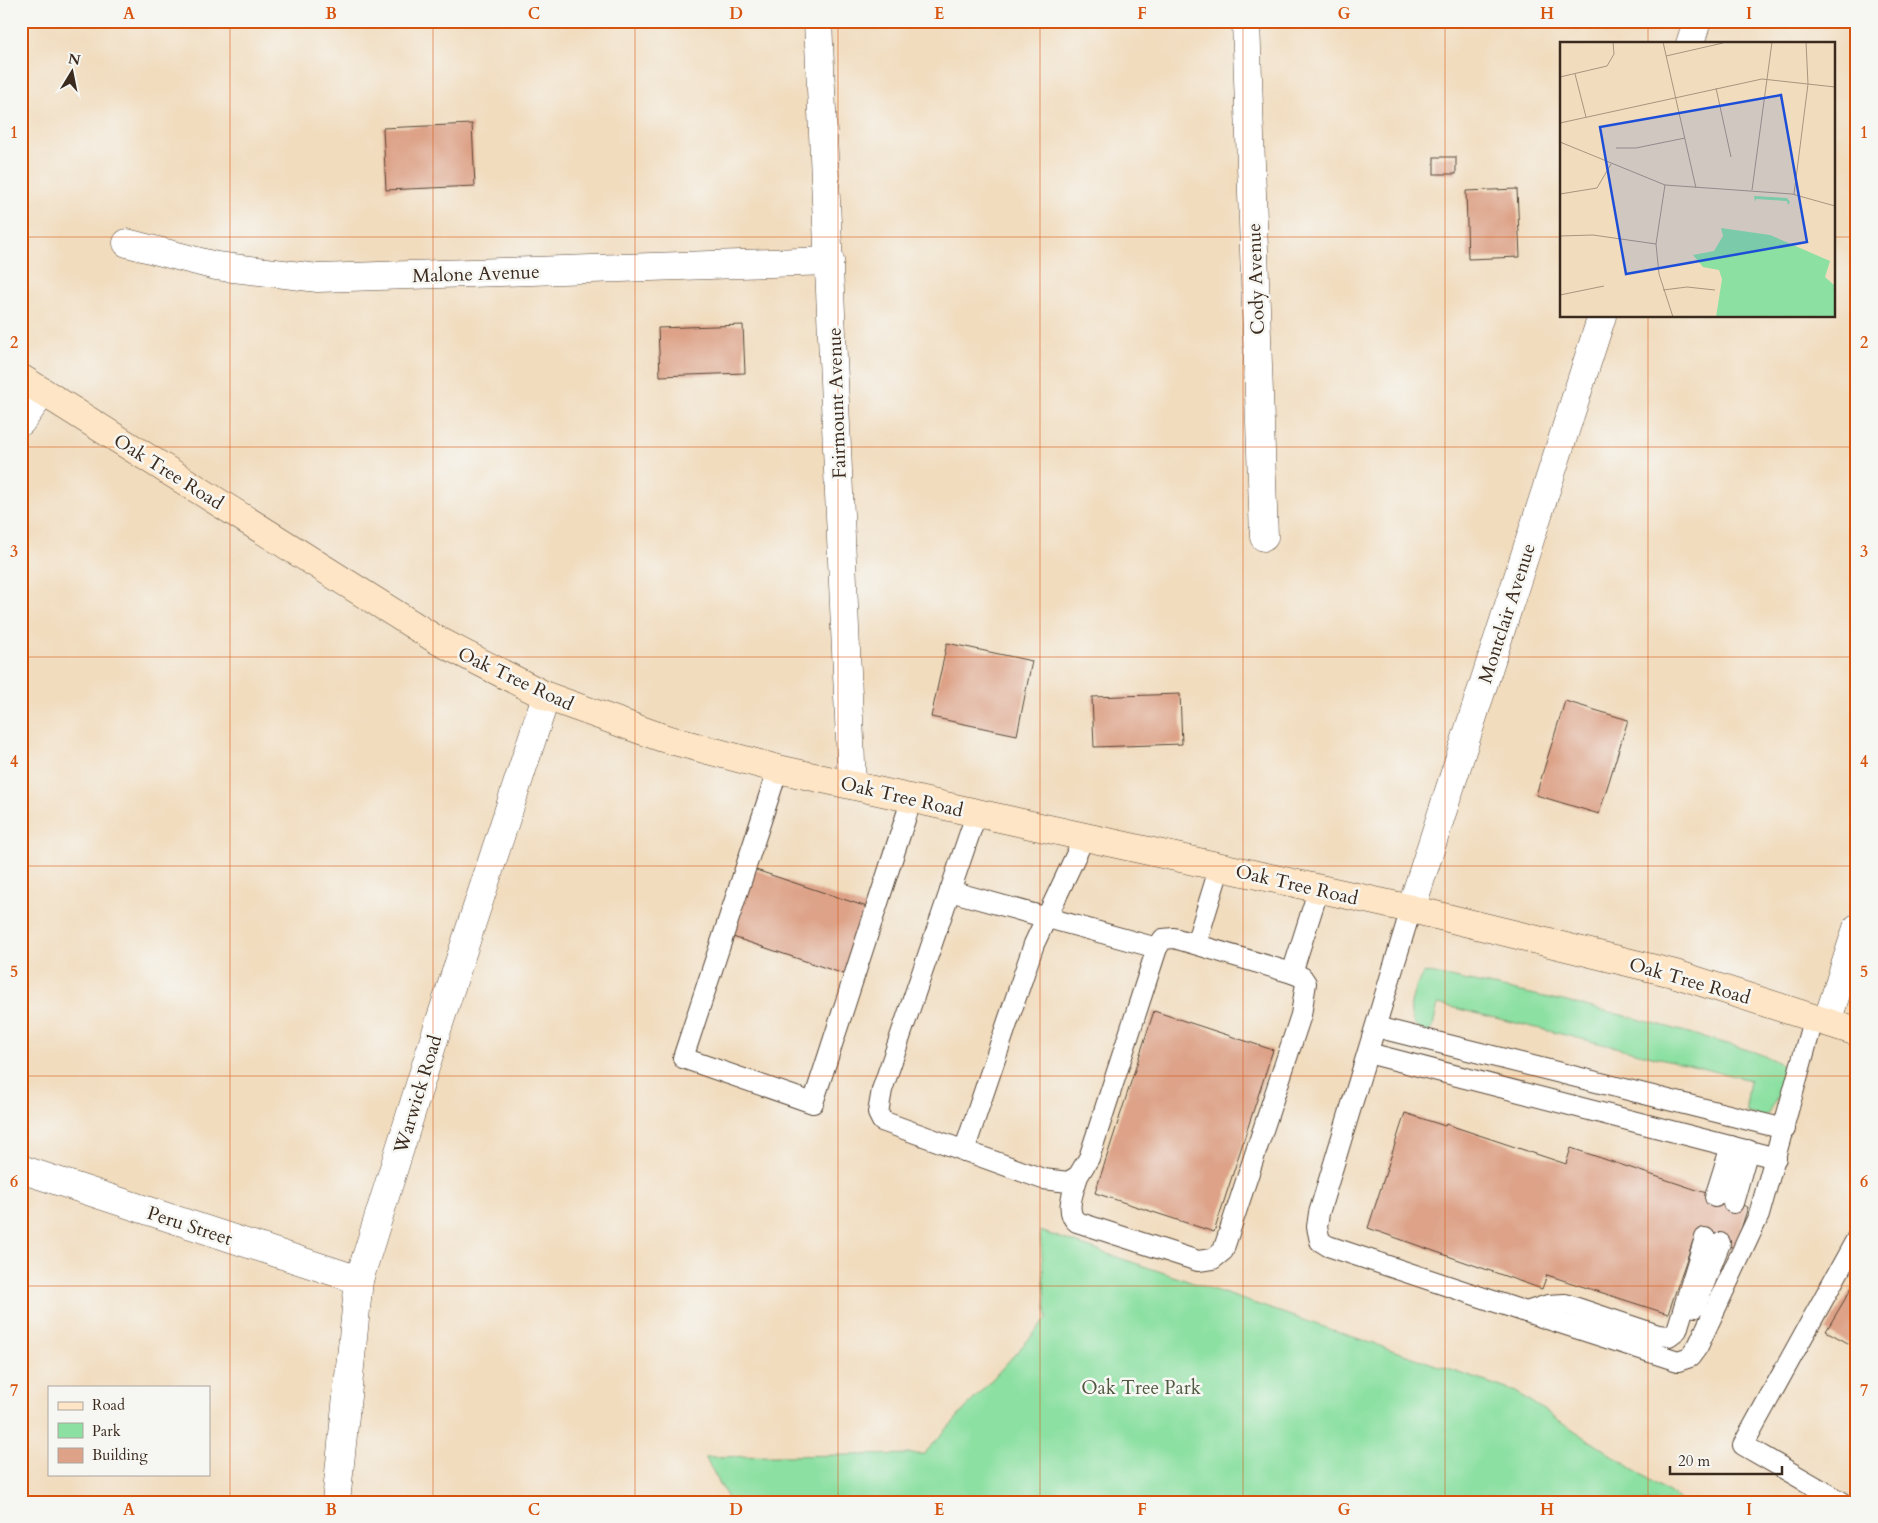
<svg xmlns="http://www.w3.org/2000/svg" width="1878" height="1523" font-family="Cardo,serif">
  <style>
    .green { fill: #8ce0a2; stroke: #648560 }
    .building { fill: #dda287 }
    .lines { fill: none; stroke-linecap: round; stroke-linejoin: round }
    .lane-casing { stroke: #564536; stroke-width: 22 }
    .street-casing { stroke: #564536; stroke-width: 29 }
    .secondary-casing { stroke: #564536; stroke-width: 29 }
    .lane { stroke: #fff; stroke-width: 20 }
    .street { stroke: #fff; stroke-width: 28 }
    .secondary { stroke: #fde5c5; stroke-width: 28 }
    .grid { fill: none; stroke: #d7540e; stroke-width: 1; stroke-opacity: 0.55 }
    .labels { text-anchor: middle; stroke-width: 5; stroke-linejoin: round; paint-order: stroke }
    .street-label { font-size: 19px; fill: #3b2a1e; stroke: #f6f6f2 }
    .park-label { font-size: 19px; fill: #4f583f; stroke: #f6f6f2 }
    .inset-road { fill: none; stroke: #a8957e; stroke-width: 1 }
    .view { fill: #1d4ed8; fill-opacity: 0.15; stroke: #1d4ed8; stroke-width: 2.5 }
    .inset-edge { fill: none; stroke: #3b2a1e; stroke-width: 2.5 }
    .neatline { fill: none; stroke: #d7540e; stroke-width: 2 }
    .grid-label { font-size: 16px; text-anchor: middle; font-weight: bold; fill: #d7540e }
  </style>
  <rect width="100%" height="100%" fill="#f6f6f2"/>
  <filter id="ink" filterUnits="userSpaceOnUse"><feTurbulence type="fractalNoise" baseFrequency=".02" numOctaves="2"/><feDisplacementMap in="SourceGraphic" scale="10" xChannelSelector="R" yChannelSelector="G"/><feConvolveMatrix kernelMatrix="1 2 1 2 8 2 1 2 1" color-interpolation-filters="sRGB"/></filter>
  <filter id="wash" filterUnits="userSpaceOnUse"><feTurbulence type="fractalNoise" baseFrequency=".0096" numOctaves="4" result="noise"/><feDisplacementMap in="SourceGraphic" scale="20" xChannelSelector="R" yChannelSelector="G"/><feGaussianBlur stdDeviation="1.12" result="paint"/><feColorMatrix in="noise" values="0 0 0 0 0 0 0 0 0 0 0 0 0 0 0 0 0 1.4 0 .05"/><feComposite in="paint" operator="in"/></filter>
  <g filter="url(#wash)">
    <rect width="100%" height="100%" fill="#f1dcbe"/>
    <g class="green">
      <path d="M1425,972C1518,991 1612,1010 1703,1037C1728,1045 1761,1051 1782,1065C1784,1083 1777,1104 1765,1117L1747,1113L1746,1106L1750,1080L1438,1004L1433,1026L1428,1033C1400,1026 1411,990 1425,972Z"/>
      <path d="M1040,1231L1516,1392L1683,1502H730L705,1457L924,1454L1047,1319Z"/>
    </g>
    <g id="blocks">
      <g class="building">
        <path d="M21,61H24L25,76H21Z"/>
        <path d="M472,124L475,186L386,190L383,128Z"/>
        <rect x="1434" y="157" width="22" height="17"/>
        <path d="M1517,189L1520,257L1468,259L1466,191Z"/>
        <path d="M743,325L745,373L660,376L658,328Z"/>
        <path d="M947,643L1032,661L1017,735L931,717Z"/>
        <path d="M1180,694L1182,744L1094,747L1092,697Z"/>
        <path d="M1565,701L1628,720L1599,814L1536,795Z"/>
        <path d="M750,868L867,907L844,974L727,935Z"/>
        <path d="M1154,1011L1273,1050L1214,1232L1095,1193Z"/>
        <path d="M1405,1113L1445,1126L1446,1124L1566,1164L1571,1148L1748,1207L1735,1248L1695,1235L1668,1314L1547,1275L1542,1289L1368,1228Z"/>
        <path d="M1857,1279V1348L1826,1331Z"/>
      </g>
    </g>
  </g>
  <g filter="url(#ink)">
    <use href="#blocks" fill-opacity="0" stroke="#564536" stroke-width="1"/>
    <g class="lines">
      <defs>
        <g id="lane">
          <path d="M778,769L683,1058L813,1103L912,798"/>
          <path d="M977,812L882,1090L878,1113L882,1121L1043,1179L1068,1182L1078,1176L1089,1158L1157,948L1163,939L1174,938L1292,973L1302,977L1306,983L1301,1015L1223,1251L1213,1259L1198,1261L1077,1222C1064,1212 1074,1190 1078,1176"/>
          <path d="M950,891L1157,948"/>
          <path d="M1411,909L1319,1213L1317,1227L1320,1241L1328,1246L1526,1312L1548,1305L1565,1304L1658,1335L1669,1336L1677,1330L1705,1238"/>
          <path d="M1196,944L1220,866"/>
          <path d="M1292,973L1319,888"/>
          <path d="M1376,1027L1785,1129"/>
          <path d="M1368,1053L1776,1158"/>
          <path d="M964,1151L1034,944L1085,836"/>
          <path d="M1715,1197L1731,1146"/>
          <path d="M1733,1203L1748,1150"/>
          <path d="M1695,1307L1720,1243"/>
          <path d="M1526,1312L1678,1361L1690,1357L1698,1346L1759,1215L1814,1017"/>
          <path d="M1842,1502L1743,1445L1857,1238"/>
        </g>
        <g id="street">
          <path d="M818,21L852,785"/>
          <path d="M1246,21L1264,537"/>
          <path d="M1690,44L1697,21"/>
          <path d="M127,243L216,266L318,278L830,261"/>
          <path d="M21,422L43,392"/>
          <path d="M1411,909L1602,316"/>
          <path d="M1827,1022L1857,928"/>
          <path d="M21,1169L359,1280"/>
          <path d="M336,1502L359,1280L435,1036L546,696"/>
        </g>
        <path id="secondary" d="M21,378L437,640L546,696L663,738L778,769L1411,909L1676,974L1857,1032"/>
      </defs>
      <use href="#lane" class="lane-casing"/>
      <use href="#street" class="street-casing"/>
      <use href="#secondary" class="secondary-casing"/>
      <use href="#lane" class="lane"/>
      <use href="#street" class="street"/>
      <use href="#secondary" class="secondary"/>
    </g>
  </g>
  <path class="grid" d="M230,21V1502M433,21V1502M635,21V1502M838,21V1502M1040,21V1502M1243,21V1502M1445,21V1502M1648,21V44M21,237H1562M1834,237H1857M1648,316V1502M21,447H1857M21,657H1857M21,866H1857M21,1076H1857M21,1286H1857"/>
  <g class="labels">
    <g class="street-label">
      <text transform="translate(476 273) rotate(-2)" y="7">Malone Avenue</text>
      <text transform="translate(1255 279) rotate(-92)" y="7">Cody Avenue</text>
      <text transform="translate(836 403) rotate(-92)" y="7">Fairmount Avenue</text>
      <text transform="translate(169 471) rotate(32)" y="7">Oak Tree Road</text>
      <text transform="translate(1506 613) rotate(-72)" y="7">Montclair Avenue</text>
      <text transform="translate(516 678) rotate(25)" y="7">Oak Tree Road</text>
      <text transform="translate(902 796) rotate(13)" y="7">Oak Tree Road</text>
      <text transform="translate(1297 884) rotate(13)" y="7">Oak Tree Road</text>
      <text transform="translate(1690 980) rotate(16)" y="7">Oak Tree Road</text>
      <text transform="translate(417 1094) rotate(-73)" y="7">Warwick Road</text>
      <text transform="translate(190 1225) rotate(18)" y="7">Peru Street</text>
    </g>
    <g class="park-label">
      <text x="1141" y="1394">Oak Tree Park</text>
    </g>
  </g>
  <g transform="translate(1560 42)">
    <rect width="275" height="275" fill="#f1dcbe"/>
    <path d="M194,154L227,156L230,160L228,163L227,159L196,157L195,160ZM161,186L210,193L270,219L265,235L275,244V275H156L162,237L159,228L143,225L133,213L154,209L163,194Z" fill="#8ce0a2"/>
    <path class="inset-road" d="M103,0L136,146M106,14L163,1M15,32L26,75M0,35L47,24L54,12L53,0M156,46L171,115M0,81L202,37L275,45M0,100L105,143L232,152L275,164M56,106H76L125,96M105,143L96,202L99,232L113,275M192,148L212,0M0,152L37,146L51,122M234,152L248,42L246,0M0,194L33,193L96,202M103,248L127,245L155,248M0,253L44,244"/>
    <path class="view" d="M221,53L247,200L66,232L40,85Z"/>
    <rect width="275" height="275" class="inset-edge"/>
  </g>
  <rect width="1878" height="1523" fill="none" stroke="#f6f6f2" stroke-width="55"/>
  <rect x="48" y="1386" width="162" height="90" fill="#f6f6f2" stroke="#aba49d"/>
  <rect x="58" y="1402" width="25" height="8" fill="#fde5c5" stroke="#aba49d"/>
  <text x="92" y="1410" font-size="15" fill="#3b2a1e">Road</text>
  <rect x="58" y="1423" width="25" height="15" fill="#8ce0a2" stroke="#aba49d"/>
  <text x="92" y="1436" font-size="15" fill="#3b2a1e">Park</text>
  <rect x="58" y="1448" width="25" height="15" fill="#dda287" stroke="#aba49d"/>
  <text x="92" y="1460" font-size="15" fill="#3b2a1e">Building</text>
  <g transform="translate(72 72) rotate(10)" stroke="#f6f6f2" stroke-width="4" paint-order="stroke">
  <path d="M0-4L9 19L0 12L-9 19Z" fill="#3b2a1e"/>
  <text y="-8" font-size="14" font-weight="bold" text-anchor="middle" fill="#3b2a1e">N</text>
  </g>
  <path d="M1670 1466v8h112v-8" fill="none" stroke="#3b2a1e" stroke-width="2.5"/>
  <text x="1678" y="1466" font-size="15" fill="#3b2a1e" stroke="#f6f6f2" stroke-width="4" paint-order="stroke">20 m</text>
  <rect x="28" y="28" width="1822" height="1468" class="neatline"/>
  <g class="grid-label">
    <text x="129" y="19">A</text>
    <text x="331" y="19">B</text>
    <text x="534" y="19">C</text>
    <text x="736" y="19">D</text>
    <text x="939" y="19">E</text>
    <text x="1142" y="19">F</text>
    <text x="1344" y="19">G</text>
    <text x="1547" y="19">H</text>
    <text x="1749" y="19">I</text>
    <text x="14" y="138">1</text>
    <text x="1864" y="138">1</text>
    <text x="14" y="348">2</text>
    <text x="1864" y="348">2</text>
    <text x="14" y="557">3</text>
    <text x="1864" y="557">3</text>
    <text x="14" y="767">4</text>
    <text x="1864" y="767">4</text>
    <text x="14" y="977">5</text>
    <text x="1864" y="977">5</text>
    <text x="14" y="1187">6</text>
    <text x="1864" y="1187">6</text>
    <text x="14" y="1396">7</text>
    <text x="1864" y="1396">7</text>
    <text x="129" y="1515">A</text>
    <text x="331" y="1515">B</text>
    <text x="534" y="1515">C</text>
    <text x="736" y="1515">D</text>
    <text x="939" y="1515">E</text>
    <text x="1142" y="1515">F</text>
    <text x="1344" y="1515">G</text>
    <text x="1547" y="1515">H</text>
    <text x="1749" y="1515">I</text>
  </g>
</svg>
